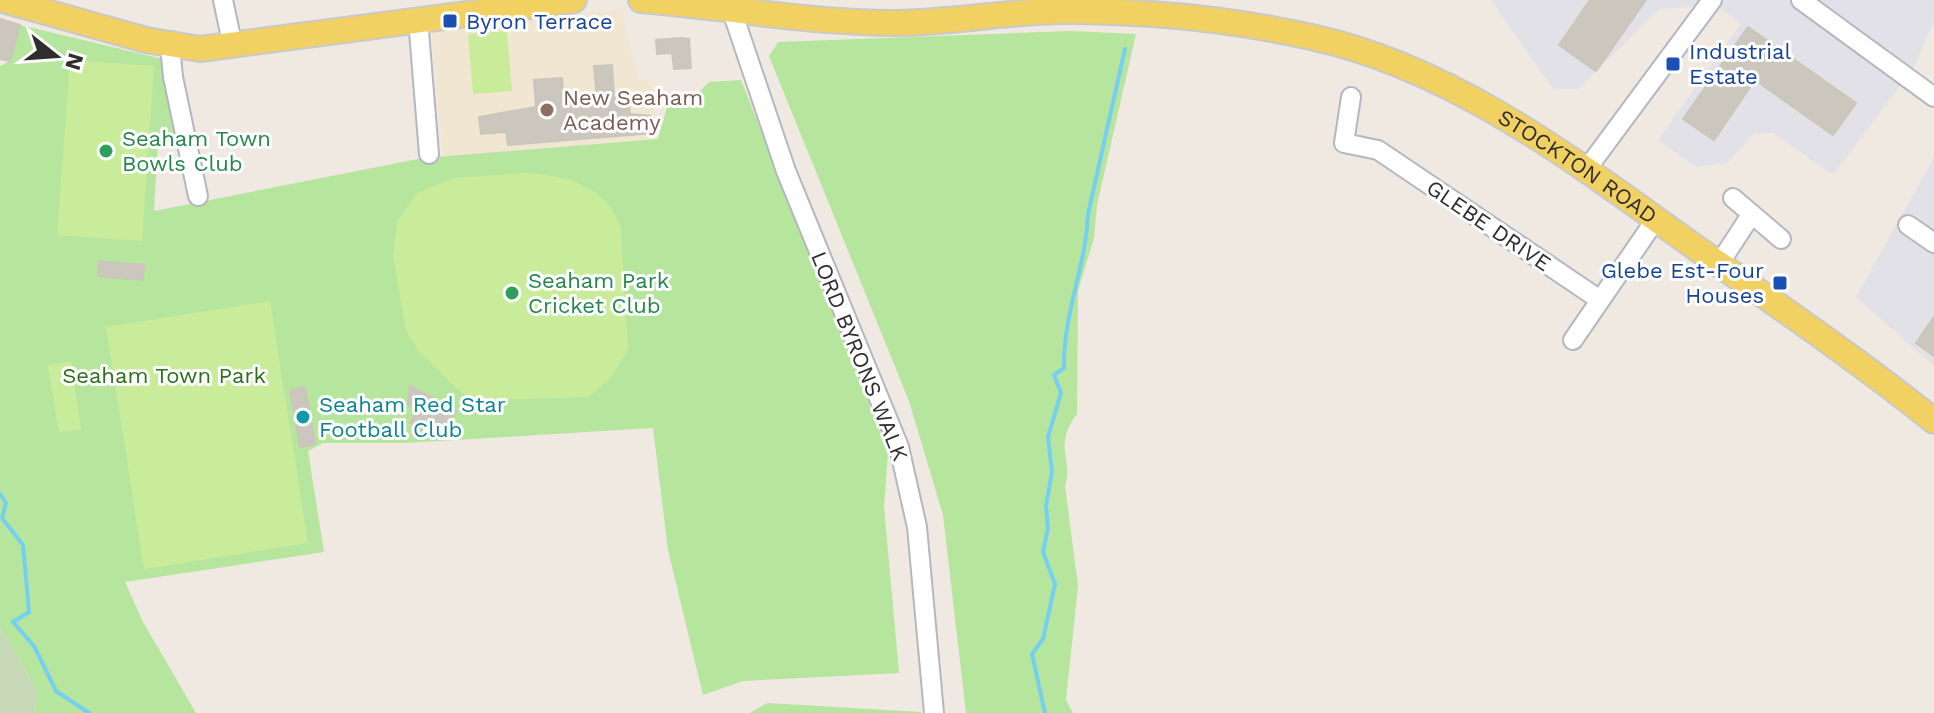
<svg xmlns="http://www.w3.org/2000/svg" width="1934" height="713" font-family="'Work Sans',sans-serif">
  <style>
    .industrial { fill: #e3e1e8 }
    .education { fill: #f0e6d1 }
    .green { fill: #b6e59e }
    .cemetery { fill: #c8d9b8 }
    .pitch { fill: #c9ec9a }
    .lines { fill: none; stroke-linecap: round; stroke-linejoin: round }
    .stream { stroke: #75cff0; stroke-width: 4 }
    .building { fill: #cbc7bf; stroke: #cbc5ba; stroke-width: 2 }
    .minor-casing { stroke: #b4b7c1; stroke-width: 22 }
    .major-casing { stroke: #c9c9c9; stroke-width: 28 }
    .minor { stroke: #fff; stroke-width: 18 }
    .major { stroke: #f2d163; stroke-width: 24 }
    .transit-dot { fill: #1a4fb4; stroke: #fff; stroke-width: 3 }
    .education-dot { fill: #8d6e63; stroke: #fff; stroke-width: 3 }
    .leisure-dot { fill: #2e9e5b; stroke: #fff; stroke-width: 3 }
    .culture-dot { fill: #0f9aa8; stroke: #fff; stroke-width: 3 }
    .labels { text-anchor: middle; stroke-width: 6; stroke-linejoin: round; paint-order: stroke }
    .transit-label { font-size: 22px; fill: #164399; stroke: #fff; text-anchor: start }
    .education-label { font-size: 22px; fill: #785e54; stroke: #fff; text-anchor: start }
    .leisure-label { font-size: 22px; fill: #27864d; stroke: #fff; text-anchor: start }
    .street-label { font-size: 22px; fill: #2e2e2e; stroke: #fff }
    .park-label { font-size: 22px; fill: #2c6e1b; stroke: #fff }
    .culture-label { font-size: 22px; fill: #0d838f; stroke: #fff; text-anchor: start }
  </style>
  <rect width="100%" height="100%" fill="#efe9e1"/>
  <g class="industrial">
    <path d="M1491,0H1934V21L1914,67L1833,175L1773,133L1754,134L1727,163L1696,167L1658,140L1741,24L1716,5L1659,9L1578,89H1553Z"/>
    <path d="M1934,157V366L1856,297Z"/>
  </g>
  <path class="education" d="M621,10L639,80L651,79L658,139L443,157L431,27Z"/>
  <g class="green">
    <path d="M20,25L167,60L177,140L158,141L154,211L423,158L658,139L667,107L675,100L697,94L709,82L741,80L888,452L884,507L899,673L743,681L703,695L668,550L653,428L405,443H323L308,451L324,552L125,582L143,622L196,713H35L38,692L0,627V66L10,61Z"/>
    <path d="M1070,31L1136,34L1097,205L1094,238L1078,291L1077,414C1052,447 1074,460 1065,486L1078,586L1066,700L1073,713H966L943,515L909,401L769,56L778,42Z"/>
    <path d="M767,703L921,712V713H750Z"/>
  </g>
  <path class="cemetery" d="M0,627L38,692L35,713H0Z"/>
  <g class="pitch">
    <path d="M507,31L512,91L473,94L468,34Z"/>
    <path d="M70,60L154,66L142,241L57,235Z"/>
    <path d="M523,173C564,174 609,186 621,230L628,349L611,378L588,397L482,400L462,393L420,353L406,331L393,255L397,221L417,193L453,178Z"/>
    <path d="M270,301L308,543L144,569L106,327Z"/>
    <path d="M71,361L81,429L59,432L48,365Z"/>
  </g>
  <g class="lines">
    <g class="stream">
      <path d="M0,494L6,503L2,518L23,545L29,612L13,622L34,646L56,691L89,713"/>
      <path d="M1045,713L1032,654L1043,639L1055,584L1043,552L1048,528L1046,506L1052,472L1048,437L1061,393L1054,375L1064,368C1063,313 1086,267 1088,214L1125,49"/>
    </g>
  </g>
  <g class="building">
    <path d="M1590,0H1646L1596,71L1559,45Z"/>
    <path d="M0,19L20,25L10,61L0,59Z"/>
    <path d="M1748,27L1856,103L1833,135L1755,80L1714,140L1683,119Z"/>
    <path d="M681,38L689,39L691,68L674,69L672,53L657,54L656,40Z"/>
    <path d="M612,65L614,98L628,96L630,114L651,116L653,133L508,145L506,132L481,134L479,117L536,107L534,80L562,78L564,103L597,100L594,66Z"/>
    <path d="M99,261L144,265L143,280L98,276Z"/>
    <path d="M1934,317V356L1916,343Z"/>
    <path d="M410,386L456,411L446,427L436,421L431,429L426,425L422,430L410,423L417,411L408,405Z"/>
    <path d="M305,387L315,444L300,447L290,390Z"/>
  </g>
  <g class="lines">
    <defs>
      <g id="minor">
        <path d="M223,0L233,47"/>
        <path d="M1801,0L1934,97"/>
        <path d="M732,11L786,171L899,447L917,527L934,713"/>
        <path d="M418,19L429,154"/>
        <path d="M170,46L173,77L198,196"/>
        <path d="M1351,97L1344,143L1378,150L1600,300"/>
        <path d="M1586,170L1712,0"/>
        <path d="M1733,198L1781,239"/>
        <path d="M1908,225L1934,243"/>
        <path d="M1719,264L1751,215"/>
        <path d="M1573,340L1656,219"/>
      </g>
      <g id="major">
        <path d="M3,0L146,40L200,49L574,0"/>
        <path id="s1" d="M641,0C726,7 809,23 895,23C951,23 1008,11 1064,11C1146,11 1231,19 1311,37C1456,68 1581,166 1699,250C1779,306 1859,361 1934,421"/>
      </g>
    </defs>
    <use href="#minor" class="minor-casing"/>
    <use href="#major" class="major-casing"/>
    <use href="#minor" class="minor"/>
    <use href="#major" class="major"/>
  </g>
  <g class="transit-dot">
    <rect x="442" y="13" width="16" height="16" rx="4"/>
    <rect x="1665" y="56" width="16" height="16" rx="4"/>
    <rect x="1772" y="275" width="16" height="16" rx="4"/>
  </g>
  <circle class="education-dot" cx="547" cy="110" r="8"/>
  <g class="leisure-dot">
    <circle cx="106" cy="151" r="8"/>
    <circle cx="512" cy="293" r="8"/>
  </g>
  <circle class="culture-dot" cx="303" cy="417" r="8"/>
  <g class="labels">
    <g class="transit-label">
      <text x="466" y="29">Byron Terrace</text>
      <text x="1689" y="59">Industrial<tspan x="1689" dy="25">Estate</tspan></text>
      <text x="1764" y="278" text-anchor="end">Glebe Est-Four<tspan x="1764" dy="25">Houses</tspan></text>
    </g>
    <g class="education-label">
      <text x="563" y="105">New Seaham<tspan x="563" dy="25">Academy</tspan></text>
    </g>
    <g class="leisure-label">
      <text x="122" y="146">Seaham Town<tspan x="122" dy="25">Bowls Club</tspan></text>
      <text x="528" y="288">Seaham Park<tspan x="528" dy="25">Cricket Club</tspan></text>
    </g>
    <g class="street-label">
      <text dy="8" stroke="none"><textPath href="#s1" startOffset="972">STOCKTON ROAD</textPath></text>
      <text transform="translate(1489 225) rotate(34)" y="8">GLEBE DRIVE</text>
      <text transform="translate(860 356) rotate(68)" y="8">LORD BYRONS WALK</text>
    </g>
    <g class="park-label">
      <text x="164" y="383">Seaham Town Park</text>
    </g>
    <g class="culture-label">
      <text x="319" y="412">Seaham Red Star<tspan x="319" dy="25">Football Club</tspan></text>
    </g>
  </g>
  <g transform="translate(56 56) rotate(107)" stroke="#ffffff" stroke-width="6" paint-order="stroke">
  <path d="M0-6L14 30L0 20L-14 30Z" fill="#2e2e2e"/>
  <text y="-12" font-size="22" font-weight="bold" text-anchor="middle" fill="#2e2e2e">N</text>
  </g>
</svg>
